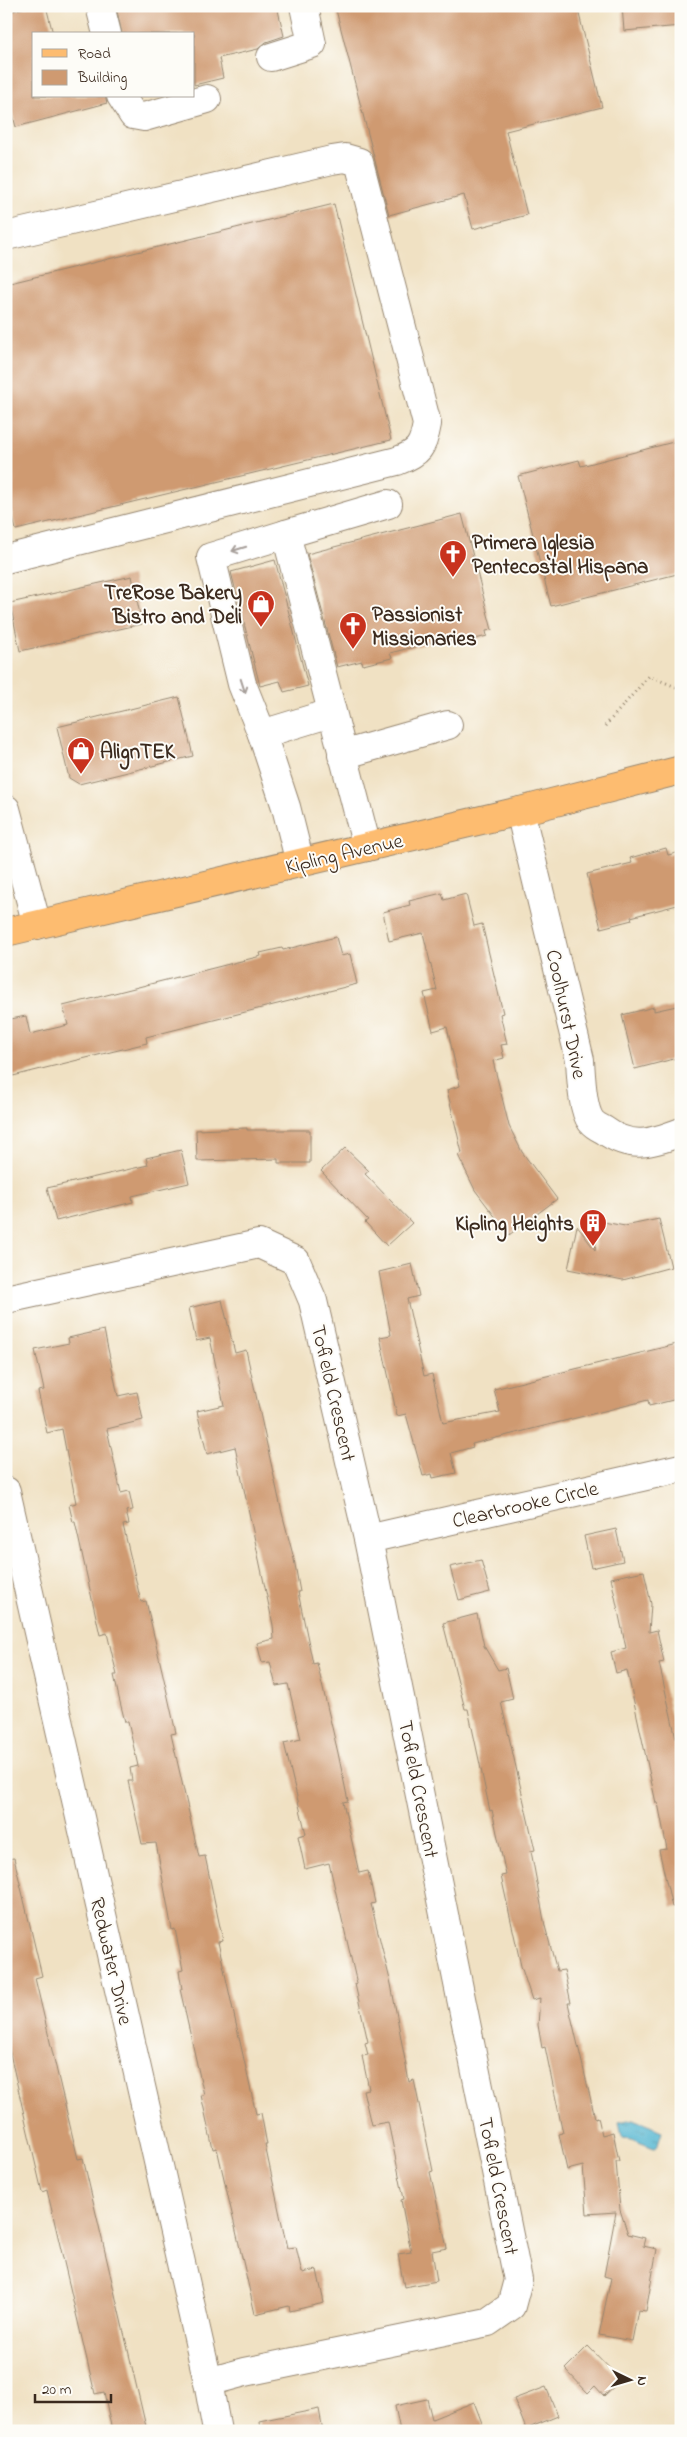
<svg xmlns="http://www.w3.org/2000/svg" width="687" height="2437" font-family="'Indie Flower',sans-serif">
  <style>
    .water { fill: url(#water-ripples); stroke: #467078 }
    .building { fill: #cf9a71 }
    .lines { fill: none; stroke-linecap: round; stroke-linejoin: round }
    .minor-casing { stroke: #968670; stroke-width: 30 }
    .major-casing { stroke: #968670; stroke-width: 30 }
    .path { stroke: #968670; stroke-width: 3; stroke-dasharray: 1 4; stroke-linecap: butt }
    .minor { stroke: #fff; stroke-width: 28 }
    .major { stroke: #fdbc70; stroke-width: 28 }
    .oneway { stroke: #a79f9a }
    .labels { text-anchor: middle; stroke-width: 4; stroke-linejoin: round; paint-order: stroke }
    .poi-label { font-size: 21px; font-weight: bold; fill: #3b2a1e; stroke: #fdfcf7; text-anchor: start }
    .street-label { font-size: 21px; fill: #3b2a1e; stroke: #fdfcf7 }
  </style>
  <defs>
    <pattern id="water-ripples" width="26" height="14" patternUnits="userSpaceOnUse" patternTransform="scale(1.25)"><rect width="26" height="14" fill="#52b6d1"/><path d="M2 4q2-2 4 0t4 0M15 11q2-2 4 0t4 0" fill="none" stroke="#4594a9"/></pattern>
  </defs>
  <rect width="100%" height="100%" fill="#fdfcf7"/>
  <filter id="ink" filterUnits="userSpaceOnUse"><feTurbulence type="fractalNoise" baseFrequency=".02" numOctaves="2"/><feDisplacementMap in="SourceGraphic" scale="10" xChannelSelector="R" yChannelSelector="G"/><feConvolveMatrix kernelMatrix="1 2 1 2 8 2 1 2 1" color-interpolation-filters="sRGB"/></filter>
  <filter id="wash" filterUnits="userSpaceOnUse"><feTurbulence type="fractalNoise" baseFrequency=".0096" numOctaves="4" result="noise"/><feDisplacementMap in="SourceGraphic" scale="20" xChannelSelector="R" yChannelSelector="G"/><feGaussianBlur stdDeviation="1.12" result="paint"/><feColorMatrix in="noise" values="0 0 0 0 0 0 0 0 0 0 0 0 0 0 0 0 0 1.4 0 .05"/><feComposite in="paint" operator="in"/></filter>
  <g filter="url(#wash)">
    <rect width="100%" height="100%" fill="#f0e1c3"/>
    <path class="water" d="M633,2119L662,2131L657,2147L654,2148L631,2139L622,2138L619,2122Z"/>
    <g id="blocks">
      <g class="building">
        <path d="M30,6H46L53,34H34V96H105L107,103L16,127L6,90V13Z"/>
        <path d="M116,6H277L284,36L266,42L258,49L219,58L223,78L194,85V34H122Z"/>
        <path d="M335,6H577L602,107L506,131L527,215L473,229L464,195L389,215Z"/>
        <path d="M622,6H681V26L624,31Z"/>
        <path d="M334,204L391,440L16,530L6,490V284Z"/>
        <path d="M681,440V573L551,606L518,476L579,460L581,466Z"/>
        <path d="M462,514L492,630L486,631L487,636L456,644L455,639L445,642V639L390,653L392,658L363,665L362,661L337,667L307,554Z"/>
        <path d="M275,560L308,686L284,692L280,681L260,686L231,572Z"/>
        <path d="M132,576L142,624L20,651L10,603Z"/>
        <path d="M179,697L193,756L79,784L69,778L57,727Z"/>
        <path d="M666,848L668,855L681,852V904L631,917L632,920L601,928L587,874L632,863L630,858Z"/>
        <path d="M442,893L444,900L466,894L474,926L482,924L503,1013L500,1014L507,1044L501,1045L504,1058L493,1061L509,1126L522,1152L557,1199L509,1235L475,1190L458,1155L462,1153L447,1090L460,1086L447,1027L433,1031L424,993L437,990L423,933L389,941L383,912L410,905L409,901Z"/>
        <path d="M336,937L341,956L350,954L357,984L146,1037L147,1043L13,1076L6,1048V1020L26,1016L30,1034L68,1025L63,1006L257,957L261,956L260,953L282,948L283,950Z"/>
        <path d="M681,1005V1057L635,1069L622,1015L654,1007V1011Z"/>
        <path d="M247,1128V1130H310V1163H278V1159L197,1161L196,1130Z"/>
        <path d="M345,1148L369,1171L365,1174L412,1223L387,1246L365,1222L368,1220L321,1171Z"/>
        <path d="M181,1150L189,1183L132,1196L133,1202L56,1221L47,1188L148,1165L146,1158Z"/>
        <path d="M659,1219L671,1267L623,1280L568,1269L577,1226L595,1250L598,1221L625,1226Z"/>
        <path d="M412,1264L419,1296L407,1299L424,1376L432,1374L443,1423L500,1412L494,1389L681,1343V1398L649,1406L648,1400L472,1444L473,1447L451,1453L456,1473L433,1478L432,1474L423,1476L406,1414L397,1416L380,1337L391,1335L379,1272Z"/>
        <path d="M222,1300L235,1353L246,1350L282,1513L294,1559L300,1592H298L313,1664L317,1663L338,1753L348,1801L343,1802L359,1873L368,1871L375,1903L371,1904L391,1984L409,2082L414,2080L433,2171L430,2172L447,2248L432,2251L437,2281L404,2287L398,2254L411,2252L401,2200L404,2199L388,2122L371,2125L363,2090L369,2089L362,2056L368,2055L365,2043L368,2042L355,1984H357L329,1863L305,1869L298,1836L306,1834L284,1743L301,1739L288,1684L276,1686L270,1662L262,1663L257,1643L274,1639L273,1625L235,1447L207,1454L197,1411L224,1405L210,1338L196,1341L189,1308Z"/>
        <path d="M104,1330L118,1396L137,1392L143,1420L107,1429L121,1493L129,1491L133,1510L126,1511L129,1524L123,1525L141,1602L146,1601L166,1688L176,1733L171,1734L199,1857L205,1856L223,1941L218,1942L256,2114L261,2113L267,2145H265L287,2248L296,2247L302,2273L317,2270L324,2303L290,2311L289,2306L255,2314L219,2157L217,2148L213,2149L201,2095H204L180,1989H182L179,1971L183,1970L175,1929L172,1930L156,1843L142,1844L135,1812L128,1781H132L130,1768L138,1766L128,1722H125L119,1698L114,1675H117L107,1633L100,1635L75,1522H73L69,1505L76,1503L62,1429L47,1433L38,1391L44,1390L35,1350L69,1343L68,1338Z"/>
        <path d="M616,1529L623,1561L591,1568L584,1536Z"/>
        <path d="M481,1560L490,1592L459,1600L450,1567Z"/>
        <path d="M644,1571L651,1604L649,1632L657,1630L664,1662L659,1663L681,1760V1906L672,1907L659,1850L667,1849L658,1803H656L627,1670L616,1673L611,1652L626,1648L611,1578Z"/>
        <path d="M477,1614L484,1646L498,1670L506,1668L513,1699L501,1702L535,1850L531,1851L545,1926L557,1971L564,1970L571,2003H568L595,2118L598,2117L602,2135L613,2132L619,2161H616L620,2210L628,2234L645,2238L643,2246L657,2249L646,2311L638,2310L632,2341L599,2335L611,2278L604,2276L616,2212L587,2214L583,2166L567,2170L559,2134L563,2133L545,2047L542,2048L538,2025L540,1998L532,2000L521,1966L501,1876L506,1875L492,1810L490,1811L468,1709H465L443,1623Z"/>
        <path d="M14,1858L42,1976L35,1978L59,2080L78,2159L83,2158L147,2431H112L104,2392L95,2394L47,2190L42,2192L20,2097L6,2036V1859Z"/>
        <path d="M588,2346L621,2380L604,2396L595,2386L588,2393L565,2369Z"/>
        <path d="M546,2387L558,2416L526,2429L514,2399Z"/>
        <path d="M427,2399L432,2419L474,2402L485,2431H400L395,2406Z"/>
        <path d="M319,2409L323,2431H260L259,2421Z"/>
      </g>
    </g>
  </g>
  <g filter="url(#ink)">
    <use href="#blocks" fill-opacity="0" stroke="#968670" stroke-width="1"/>
    <g class="lines">
      <defs>
        <g id="minor">
          <path d="M100,6L107,34"/>
          <path d="M271,57L312,44L304,6"/>
          <path d="M121,96L133,115L144,117L207,99"/>
          <path d="M6,236L332,160L345,158L359,162L427,424C423,447 419,453 397,461L6,559"/>
          <path d="M286,534L211,557L242,684L262,734L286,807L300,863"/>
          <path d="M262,734L331,713"/>
          <path d="M342,755L448,725"/>
          <path d="M6,809L37,925"/>
          <path d="M520,811L580,1060C581,1075 582,1109 591,1121C594,1125 600,1128 604,1130C631,1150 652,1143 681,1132"/>
          <path d="M367,847L286,534L388,504"/>
          <path d="M6,1299L259,1244L296,1261L313,1301L368,1539L518,2280L511,2306L488,2322L245,2372L208,2382"/>
          <path d="M6,1491L208,2382L217,2431"/>
          <path d="M368,1539L681,1468"/>
        </g>
        <path id="major" d="M6,932L520,811L681,770"/>
      </defs>
      <use href="#minor" class="minor-casing"/>
      <use href="#major" class="major-casing"/>
      <g class="path">
        <path d="M509,570L537,564"/>
        <path d="M605,726L649,676L681,689"/>
      </g>
      <use href="#minor" class="minor"/>
      <use href="#major" class="major"/>
    </g>
    <defs><path id="oneway-shaft" d="M-6 0H5M1.5-3L5.5 0L1.5 3" fill="none" stroke-width="1.6" stroke-linecap="round" stroke-linejoin="round" transform="scale(1.25)"/></defs>
    <g class="oneway">
      <use href="#oneway-shaft" transform="translate(239 549) rotate(163)"/>
      <use href="#oneway-shaft" transform="translate(243 686) rotate(72)"/>
    </g>
  </g>
  <defs>
    <symbol id="church-pin" viewBox="-11 -11 22 30"><path d="M0 17L-7.5 6A9.5 9.5 0 1 1 7.5 6Z" fill="#c8321e" stroke="#fdfcf7"/><path d="M-1.2-6h2.4v3.5h3.3v2.4h-3.3V6h-2.4V-.1h-3.3v-2.4h3.3Z" fill="#fff"/></symbol>
    <symbol id="shop-pin" viewBox="-11 -11 22 30"><path d="M0 17L-7.5 6A9.5 9.5 0 1 1 7.5 6Z" fill="#c8321e" stroke="#fdfcf7"/><path d="M-5-2.5h2.3a2.7 3.5 0 0 1 5.4 0H5L5.5 6h-11ZM-1.5-2.5h3a1.5 2.3 0 0 0-3 0Z" fill="#fff"/></symbol>
    <symbol id="building-pin" viewBox="-11 -11 22 30"><path d="M0 17L-7.5 6A9.5 9.5 0 1 1 7.5 6Z" fill="#c8321e" stroke="#fdfcf7"/><path d="M-4-6H4V6H1V3H-1V6H-4ZM-2.5-4.3h1.7v1.8h-1.7ZM.8-4.3h1.7v1.8H.8ZM-2.5-1h1.7V.8h-1.7ZM.8-1h1.7V.8H.8Z" fill="#fff"/></symbol>
  </defs>
  <g fill-rule="evenodd">
    <use href="#church-pin" x="437" y="538" width="32" height="43"/>
    <use href="#shop-pin" x="245" y="588" width="32" height="43"/>
    <use href="#church-pin" x="337" y="610" width="32" height="43"/>
    <use href="#shop-pin" x="65" y="735" width="32" height="43"/>
    <use href="#building-pin" x="577" y="1207" width="32" height="43"/>
  </g>
  <g class="labels">
    <g class="poi-label">
      <text x="472" y="549">Primera Iglesia<tspan x="472" dy="24">Pentecostal Hispana</tspan></text>
      <text x="242" y="599" text-anchor="end">TreRose Bakery<tspan x="242" dy="24">Bistro and Deli</tspan></text>
      <text x="372" y="621">Passionist<tspan x="372" dy="24">Missionaries</tspan></text>
      <text x="100" y="758">AlignTEK</text>
      <text x="574" y="1230" text-anchor="end">Kipling Heights</text>
    </g>
    <g class="street-label">
      <text transform="translate(344 853) rotate(-13)" y="7">Kipling Avenue</text>
      <text transform="translate(567 1014) rotate(78)" y="7">Coolhurst Drive</text>
      <text transform="translate(334 1393) rotate(77)" y="7">Tofield Crescent</text>
      <text transform="translate(525 1504) rotate(-13)" y="7">Clearbrooke Circle</text>
      <text transform="translate(419 1789) rotate(79)" y="7">Tofield Crescent</text>
      <text transform="translate(112 1961) rotate(77)" y="7">Redwater Drive</text>
      <text transform="translate(499 2186) rotate(79)" y="7">Tofield Crescent</text>
    </g>
  </g>
  <rect width="687" height="2437" fill="none" stroke="#fdfcf7" stroke-width="25"/>
  <rect x="32" y="32" width="162" height="65" fill="#fdfcf7" stroke="#afa8a0"/>
  <rect x="42" y="49" width="25" height="8" fill="#fdbc70" stroke="#afa8a0"/>
  <text x="78" y="58" font-size="15" fill="#3b2a1e">Road</text>
  <rect x="42" y="70" width="25" height="15" fill="#cf9a71" stroke="#afa8a0"/>
  <text x="78" y="82" font-size="15" fill="#3b2a1e">Building</text>
  <g transform="translate(630 2380) rotate(95)" stroke="#fdfcf7" stroke-width="4" paint-order="stroke">
  <path d="M0-4L9 19L0 12L-9 19Z" fill="#3b2a1e"/>
  <text y="-8" font-size="14" font-weight="bold" text-anchor="middle" fill="#3b2a1e">N</text>
  </g>
  <path d="M35 2394v8h76v-8" fill="none" stroke="#3b2a1e" stroke-width="2.5"/>
  <text x="42" y="2394" font-size="15" fill="#3b2a1e" stroke="#fdfcf7" stroke-width="4" paint-order="stroke">20 m</text>
</svg>
